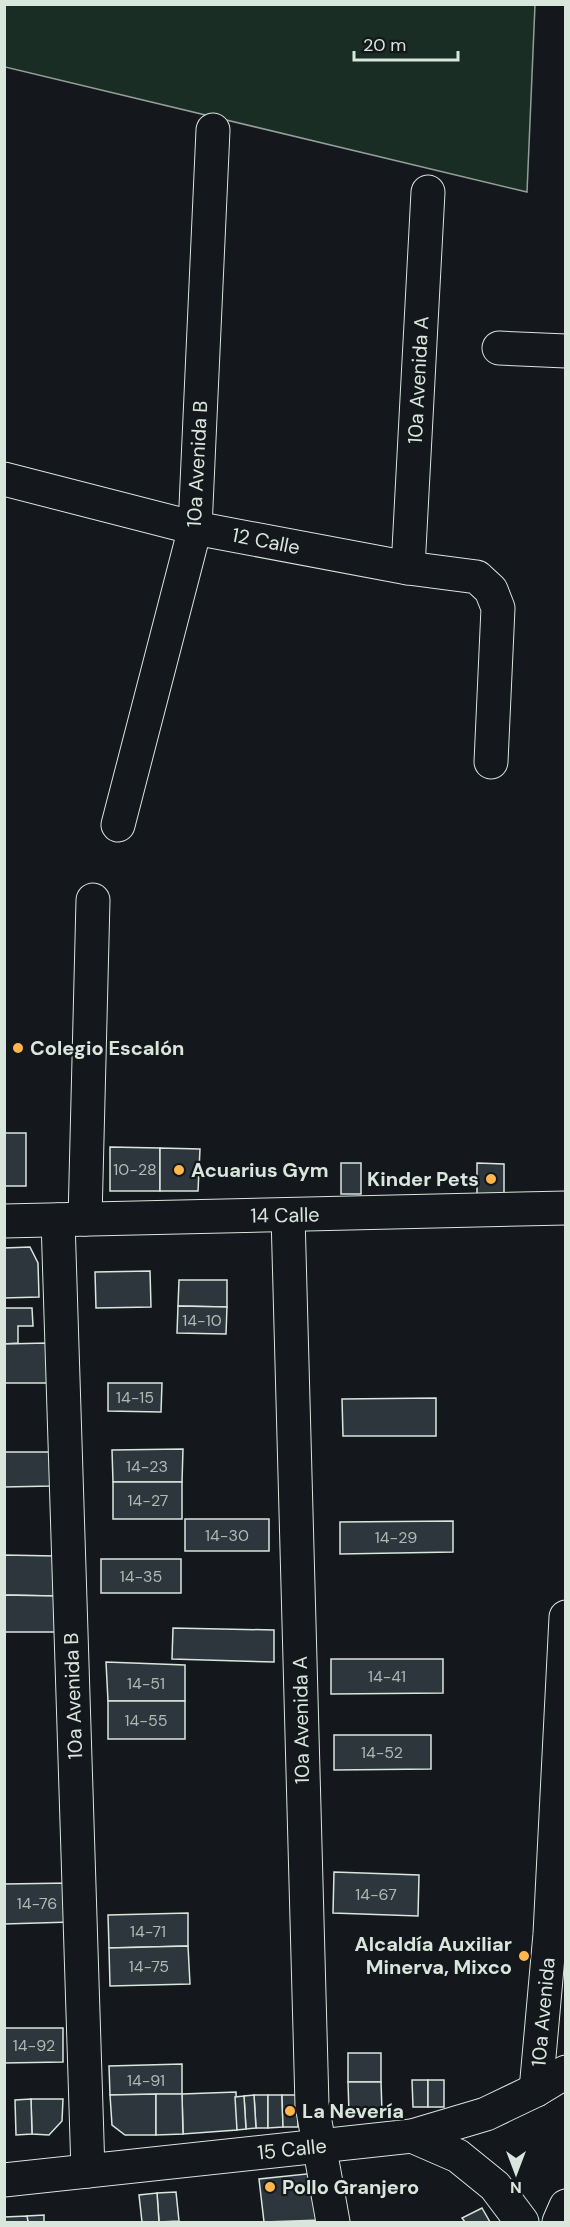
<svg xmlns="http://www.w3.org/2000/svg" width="570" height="2227" font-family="'DM Sans',sans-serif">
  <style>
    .green { fill: #1a2d24; stroke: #939e99; stroke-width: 1.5 }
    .building { fill: #2c363c; stroke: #d8e6dc; stroke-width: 1.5 }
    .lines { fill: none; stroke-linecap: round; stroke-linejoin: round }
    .minor-casing { stroke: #d8e6dc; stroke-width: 35 }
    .minor { stroke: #14181c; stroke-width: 33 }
    .poi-dot { fill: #ffb74d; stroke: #14181c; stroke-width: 2 }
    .labels { text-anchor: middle; stroke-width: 4.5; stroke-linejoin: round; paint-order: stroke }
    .number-label { font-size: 16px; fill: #adbab4 }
    .street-label { font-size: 20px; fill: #d8e6dc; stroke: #14181c }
    .poi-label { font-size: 20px; font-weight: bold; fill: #d8e6dc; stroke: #14181c; text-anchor: start }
  </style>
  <rect width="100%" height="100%" fill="#14181c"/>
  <path class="green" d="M5,5H535L527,192L5,67Z"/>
  <g class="building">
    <rect x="4" y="1133" width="22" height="53"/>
    <path d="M110,1147L160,1148V1191H110Z"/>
    <path d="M160,1148L200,1149L198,1191H160Z"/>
    <rect x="341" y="1163" width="20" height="31"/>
    <path d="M477,1163L504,1164V1195L477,1194Z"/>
    <path d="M30,1247L38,1263L39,1297L4,1298V1248Z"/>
    <path d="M150,1271L151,1307L96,1308L95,1272Z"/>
    <path d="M179,1280H227V1307L178,1306Z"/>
    <path d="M178,1306L227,1307L226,1334L177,1333Z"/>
    <path d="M4,1308H32L33,1326H18V1343L4,1344Z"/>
    <path d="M47,1343L48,1383H4V1344Z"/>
    <path d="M108,1383H162L161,1412L108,1411Z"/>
    <path d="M436,1398V1436H343L342,1399Z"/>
    <path d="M183,1449L182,1482H113L112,1450Z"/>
    <path d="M4,1452H52V1486L4,1487Z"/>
    <rect x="113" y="1482" width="69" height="37"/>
    <rect x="185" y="1519" width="84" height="32"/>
    <path d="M453,1521V1552L340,1554V1522Z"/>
    <path d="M4,1555L55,1556V1596L4,1595Z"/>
    <rect x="101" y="1559" width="80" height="34"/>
    <path d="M4,1595L55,1596V1632H4Z"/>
    <path d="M173,1628L274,1630V1662L172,1659Z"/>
    <path d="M331,1659H443V1693L331,1694Z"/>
    <path d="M106,1662L185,1665V1701H108Z"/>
    <rect x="108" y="1701" width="77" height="38"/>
    <path d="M334,1735H431V1769L334,1770Z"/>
    <path d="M334,1872L419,1875L418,1916L333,1913Z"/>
    <path d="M70,1883L71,1922L4,1924V1884Z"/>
    <path d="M188,1913V1946L109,1948L108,1915Z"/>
    <path d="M188,1946L190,1984L110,1986L109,1948Z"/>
    <path d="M4,2028H63V2062L4,2063Z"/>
    <rect x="348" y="2053" width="33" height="29"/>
    <path d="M182,2064V2094L110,2095L109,2066Z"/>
    <path d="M412,2080H428V2107H413Z"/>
    <rect x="428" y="2080" width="16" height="27"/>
    <path d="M348,2082H381L382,2112L349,2114Z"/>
    <path d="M236,2092L237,2130L183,2134L182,2094Z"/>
    <path d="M156,2094V2135H125L112,2125L110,2095Z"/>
    <path d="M156,2094H182L183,2134L156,2135Z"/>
    <path d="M254,2095H268V2128H256Z"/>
    <path d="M254,2095L256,2128L246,2129L244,2096Z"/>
    <path d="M268,2095H282L283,2127L268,2128Z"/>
    <path d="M282,2095H297L298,2127H283Z"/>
    <path d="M244,2096L246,2129L237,2130L235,2097Z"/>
    <path d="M31,2099H63L62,2121L49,2135L32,2134Z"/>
    <path d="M31,2099L32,2134L16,2135L15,2100Z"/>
    <path d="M316,2173L321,2220L264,2222L259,2179Z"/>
    <path d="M176,2192L179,2221L159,2222L157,2193Z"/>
    <path d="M157,2193L159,2222H142L139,2195Z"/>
    <path d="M482,2208L490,2222H465L462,2218Z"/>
    <path d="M44,2215V2222H28L27,2216Z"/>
    <path d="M27,2216L28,2222H4V2217Z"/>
  </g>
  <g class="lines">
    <defs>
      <g id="minor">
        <path d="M499,348L566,351"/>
        <path d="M4,479L195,528L408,568L477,577L491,590L498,608L491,762"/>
        <path d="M408,568L428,192"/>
        <path d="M118,825L195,528L213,130"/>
        <path d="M288,1215L312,2105L333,2222"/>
        <path d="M85,1219L93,900"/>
        <path d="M58,1220L88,2171"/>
        <path d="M4,1221L566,1208"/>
        <path d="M536,2090L550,1934L566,1617"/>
        <path d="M412,2136L458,2156L495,2186L522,2222"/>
        <path d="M4,2180L412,2136L486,2114L536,2090L566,2072"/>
        <path d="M559,2222L566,2206"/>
      </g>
    </defs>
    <use href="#minor" class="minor-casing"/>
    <use href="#minor" class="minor"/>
  </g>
  <g class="poi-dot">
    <circle cx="18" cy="1048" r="6"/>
    <circle cx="179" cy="1170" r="6"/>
    <circle cx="491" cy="1179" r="6"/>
    <circle cx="524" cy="1956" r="6"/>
    <circle cx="290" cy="2111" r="6"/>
    <circle cx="270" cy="2187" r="6"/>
  </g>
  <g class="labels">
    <g class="number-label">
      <text x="135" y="1175">10-28</text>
      <text x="202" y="1326">14-10</text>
      <text x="135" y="1403">14-15</text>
      <text x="147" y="1472">14-23</text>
      <text x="148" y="1506">14-27</text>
      <text x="227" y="1541">14-30</text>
      <text x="396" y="1543">14-29</text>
      <text x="141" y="1582">14-35</text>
      <text x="387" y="1682">14-41</text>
      <text x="146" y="1689">14-51</text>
      <text x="146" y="1726">14-55</text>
      <text x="382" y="1758">14-52</text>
      <text x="376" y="1900">14-67</text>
      <text x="37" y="1909">14-76</text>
      <text x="148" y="1937">14-71</text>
      <text x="149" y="1972">14-75</text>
      <text x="34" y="2051">14-92</text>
      <text x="146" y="2086">14-91</text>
    </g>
    <g class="street-label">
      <text transform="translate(418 380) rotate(-87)" y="7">10a Avenida A</text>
      <text transform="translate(197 464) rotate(-87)" y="7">10a Avenida B</text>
      <text transform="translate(266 541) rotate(11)" y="7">12 Calle</text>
      <text transform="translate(285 1215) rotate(-1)" y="7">14 Calle</text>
      <text transform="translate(73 1696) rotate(-92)" y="7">10a Avenida B</text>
      <text transform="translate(301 1720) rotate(-91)" y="7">10a Avenida A</text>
      <text transform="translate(543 2012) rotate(-85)" y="7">10a Avenida</text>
      <text transform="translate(292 2149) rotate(-6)" y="7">15 Calle</text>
    </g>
    <g class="poi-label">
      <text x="30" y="1055">Colegio Escalón</text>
      <text x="191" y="1177">Acuarius Gym</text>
      <text x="479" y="1186" text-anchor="end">Kinder Pets</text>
      <text x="512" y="1951" text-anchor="end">Alcaldía Auxiliar<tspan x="512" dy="23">Minerva, Mixco</tspan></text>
      <text x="302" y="2118">La Nevería</text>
      <text x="282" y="2194">Pollo Granjero</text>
    </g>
  </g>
  <rect width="570" height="2227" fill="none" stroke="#d8e6dc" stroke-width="12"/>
  <g transform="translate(516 2173) rotate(180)" stroke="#14181c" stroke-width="4.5" paint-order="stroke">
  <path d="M0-4.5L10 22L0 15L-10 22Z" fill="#d8e6dc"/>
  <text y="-9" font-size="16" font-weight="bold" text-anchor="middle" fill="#d8e6dc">N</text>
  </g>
  <path d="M354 51v9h104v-9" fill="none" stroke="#d8e6dc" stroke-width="3"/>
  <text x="363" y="51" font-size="18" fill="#d8e6dc" stroke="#14181c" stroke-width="4.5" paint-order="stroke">20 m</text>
</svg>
